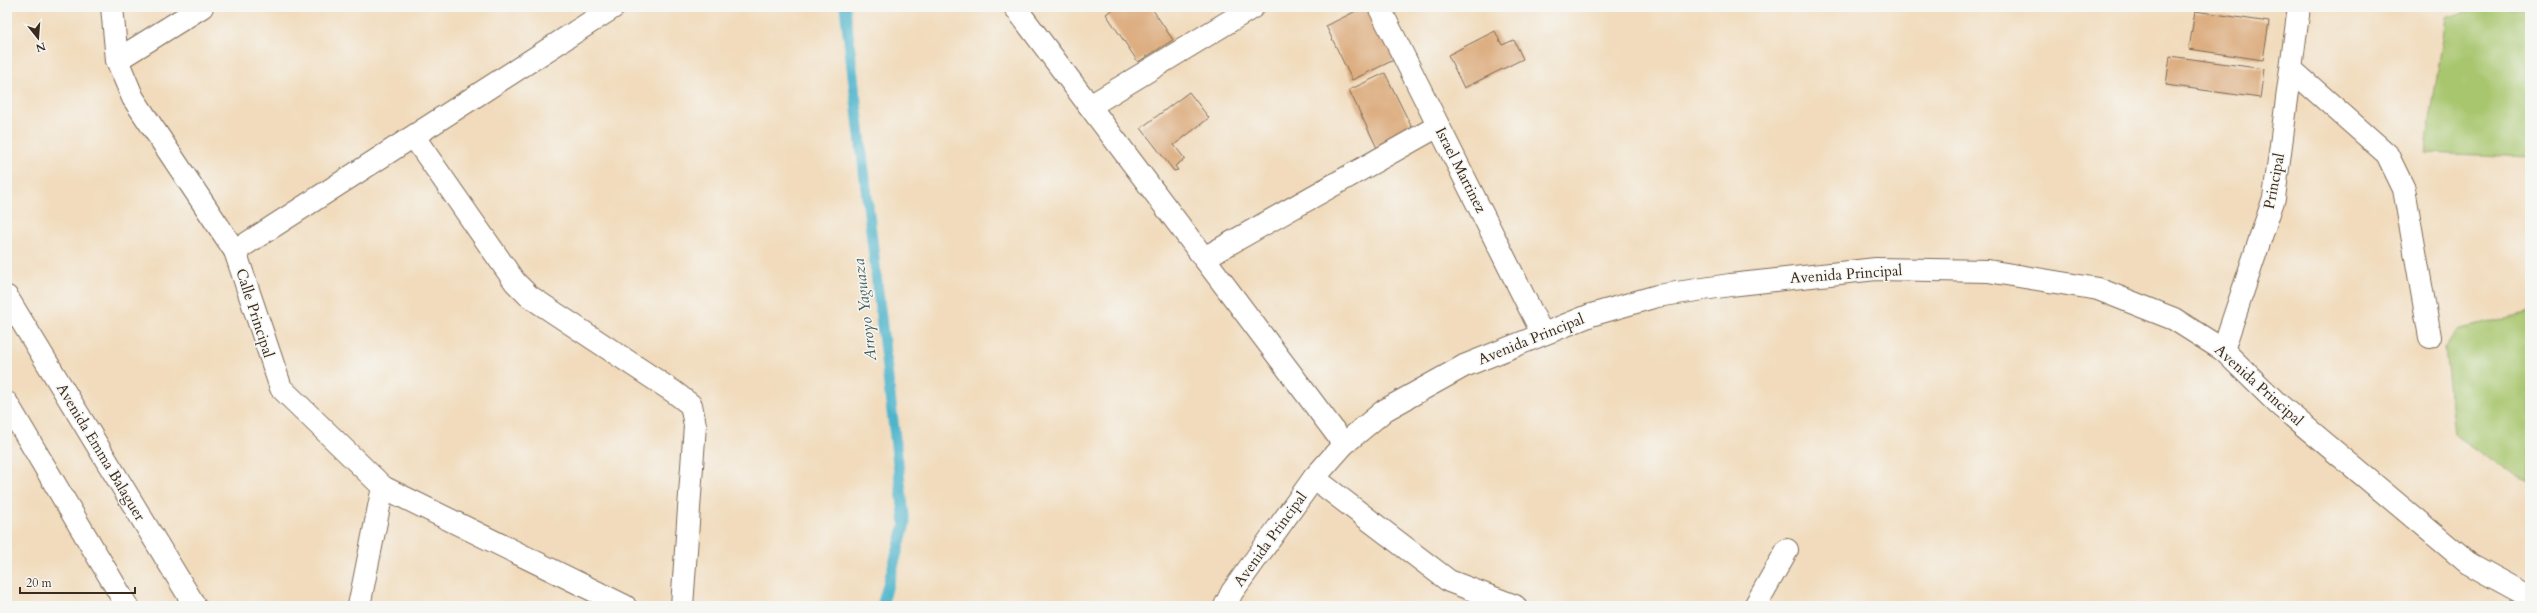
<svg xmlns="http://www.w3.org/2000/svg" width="2537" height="613" font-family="Cardo,serif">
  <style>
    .green { fill: #a8c66e; stroke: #727846 }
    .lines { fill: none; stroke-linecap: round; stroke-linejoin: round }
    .stream { stroke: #4db4cb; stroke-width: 11 }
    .building { fill: #ddae81 }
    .street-casing { stroke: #7b6855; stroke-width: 24 }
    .secondary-casing { stroke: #7b6855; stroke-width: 24 }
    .street { stroke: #fff; stroke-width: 22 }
    .secondary { stroke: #fff; stroke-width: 22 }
    .labels { text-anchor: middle; stroke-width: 3; stroke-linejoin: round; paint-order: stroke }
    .street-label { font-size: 15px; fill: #3b2a1e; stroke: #f6f6f2 }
    .water-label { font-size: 16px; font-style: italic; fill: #415a5b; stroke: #f6f6f2 }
  </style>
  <rect width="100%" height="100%" fill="#f6f6f2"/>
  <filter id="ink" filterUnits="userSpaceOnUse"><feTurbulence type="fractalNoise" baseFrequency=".025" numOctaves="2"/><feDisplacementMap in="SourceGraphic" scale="8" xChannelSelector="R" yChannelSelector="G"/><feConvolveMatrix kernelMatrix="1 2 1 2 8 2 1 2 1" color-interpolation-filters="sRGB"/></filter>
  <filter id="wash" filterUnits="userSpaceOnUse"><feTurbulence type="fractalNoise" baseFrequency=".012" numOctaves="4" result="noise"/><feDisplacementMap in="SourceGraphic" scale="16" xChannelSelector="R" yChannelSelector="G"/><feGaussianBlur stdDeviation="0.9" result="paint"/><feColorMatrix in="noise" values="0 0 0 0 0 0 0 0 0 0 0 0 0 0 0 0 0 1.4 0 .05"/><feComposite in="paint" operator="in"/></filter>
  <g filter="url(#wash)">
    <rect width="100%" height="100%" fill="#f1dbbc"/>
    <g class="green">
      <path d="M2480,7H2530V157L2425,153L2446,18Z"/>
      <path d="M2530,312V482L2514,475L2454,434L2445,347L2457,330Z"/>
    </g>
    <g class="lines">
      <path class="stream" d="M845,7L905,524L882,606"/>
    </g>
    <g id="blocks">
      <g class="building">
        <path d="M1116,7H1151L1173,40L1138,62L1106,14Z"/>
        <path d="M1364,7H1371L1396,59L1352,80L1326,26Z"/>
        <path d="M2195,11L2269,22L2263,60L2189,49Z"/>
        <path d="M1495,31L1502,45L1514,40L1523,59L1464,88L1448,55Z"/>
        <path d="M2170,56L2264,69L2260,98L2166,85Z"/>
        <path d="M1385,73L1414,132L1378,150L1349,90Z"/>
        <path d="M1189,92L1209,118L1174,145L1185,159L1175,166L1178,170L1174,171L1141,128Z"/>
      </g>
    </g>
  </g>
  <g filter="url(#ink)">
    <use href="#blocks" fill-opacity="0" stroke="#7b6855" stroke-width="1"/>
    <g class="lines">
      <defs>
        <g id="street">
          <path d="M112,7L117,60L133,98L235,251L281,388L383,487L359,606"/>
          <path d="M1015,7L1344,444"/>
          <path d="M1379,7L1542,333"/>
          <path d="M117,60L202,7"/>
          <path d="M2292,70L2387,154L2404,189L2430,337"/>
          <path d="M1090,106L1253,7"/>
          <path d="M414,137L515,282L529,296L674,392L691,405L695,425L682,606"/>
          <path d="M235,251L614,7"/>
          <path d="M1204,258L1438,126"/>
          <path d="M2223,350L2274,198L2299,7"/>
          <path d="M1314,478L1449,581L1515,606"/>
          <path d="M383,487L625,606"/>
          <path d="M1755,606L1787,550"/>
        </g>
        <g id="secondary">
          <path d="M7,297L195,606"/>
          <path d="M7,403L127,606"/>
          <path d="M1225,606L1232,592L1314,478L1344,444L1385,410L1464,366L1591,315L1657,296L1730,285L1876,269L1988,271L2098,289L2174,319L2223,350L2278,404L2468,563L2530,597"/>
        </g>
      </defs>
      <use href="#street" class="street-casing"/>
      <use href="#secondary" class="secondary-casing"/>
      <use href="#street" class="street"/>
      <use href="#secondary" class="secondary"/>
    </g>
  </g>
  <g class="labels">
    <g class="street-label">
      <text transform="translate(1461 170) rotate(63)" y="5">Israel Martinez</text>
      <text transform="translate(2274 181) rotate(-79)" y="5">Principal</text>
      <text transform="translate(1846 274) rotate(-4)" y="5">Avenida Principal</text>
      <text transform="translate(255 313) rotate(72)" y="5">Calle Principal</text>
      <text transform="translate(1531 339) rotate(-22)" y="5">Avenida Principal</text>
      <text transform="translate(2259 385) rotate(42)" y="5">Avenida Principal</text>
      <text transform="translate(101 452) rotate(59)" y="5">Avenida Emma Balaguer</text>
      <text transform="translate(1270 539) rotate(-54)" y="5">Avenida Principal</text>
    </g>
    <g class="water-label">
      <text transform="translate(864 310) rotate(-97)" y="6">Arroyo Yaguaza</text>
    </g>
  </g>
  <rect width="2537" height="613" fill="none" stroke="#f6f6f2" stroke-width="24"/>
  <g transform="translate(38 38) rotate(163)" stroke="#f6f6f2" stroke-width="3" paint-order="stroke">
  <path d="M0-3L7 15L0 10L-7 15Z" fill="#3b2a1e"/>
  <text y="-6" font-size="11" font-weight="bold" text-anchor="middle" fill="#3b2a1e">N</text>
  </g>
  <path d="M20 587v6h115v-6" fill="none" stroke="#3b2a1e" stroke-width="2"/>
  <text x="26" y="587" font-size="12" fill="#3b2a1e" stroke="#f6f6f2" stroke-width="3" paint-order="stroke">20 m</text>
</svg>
